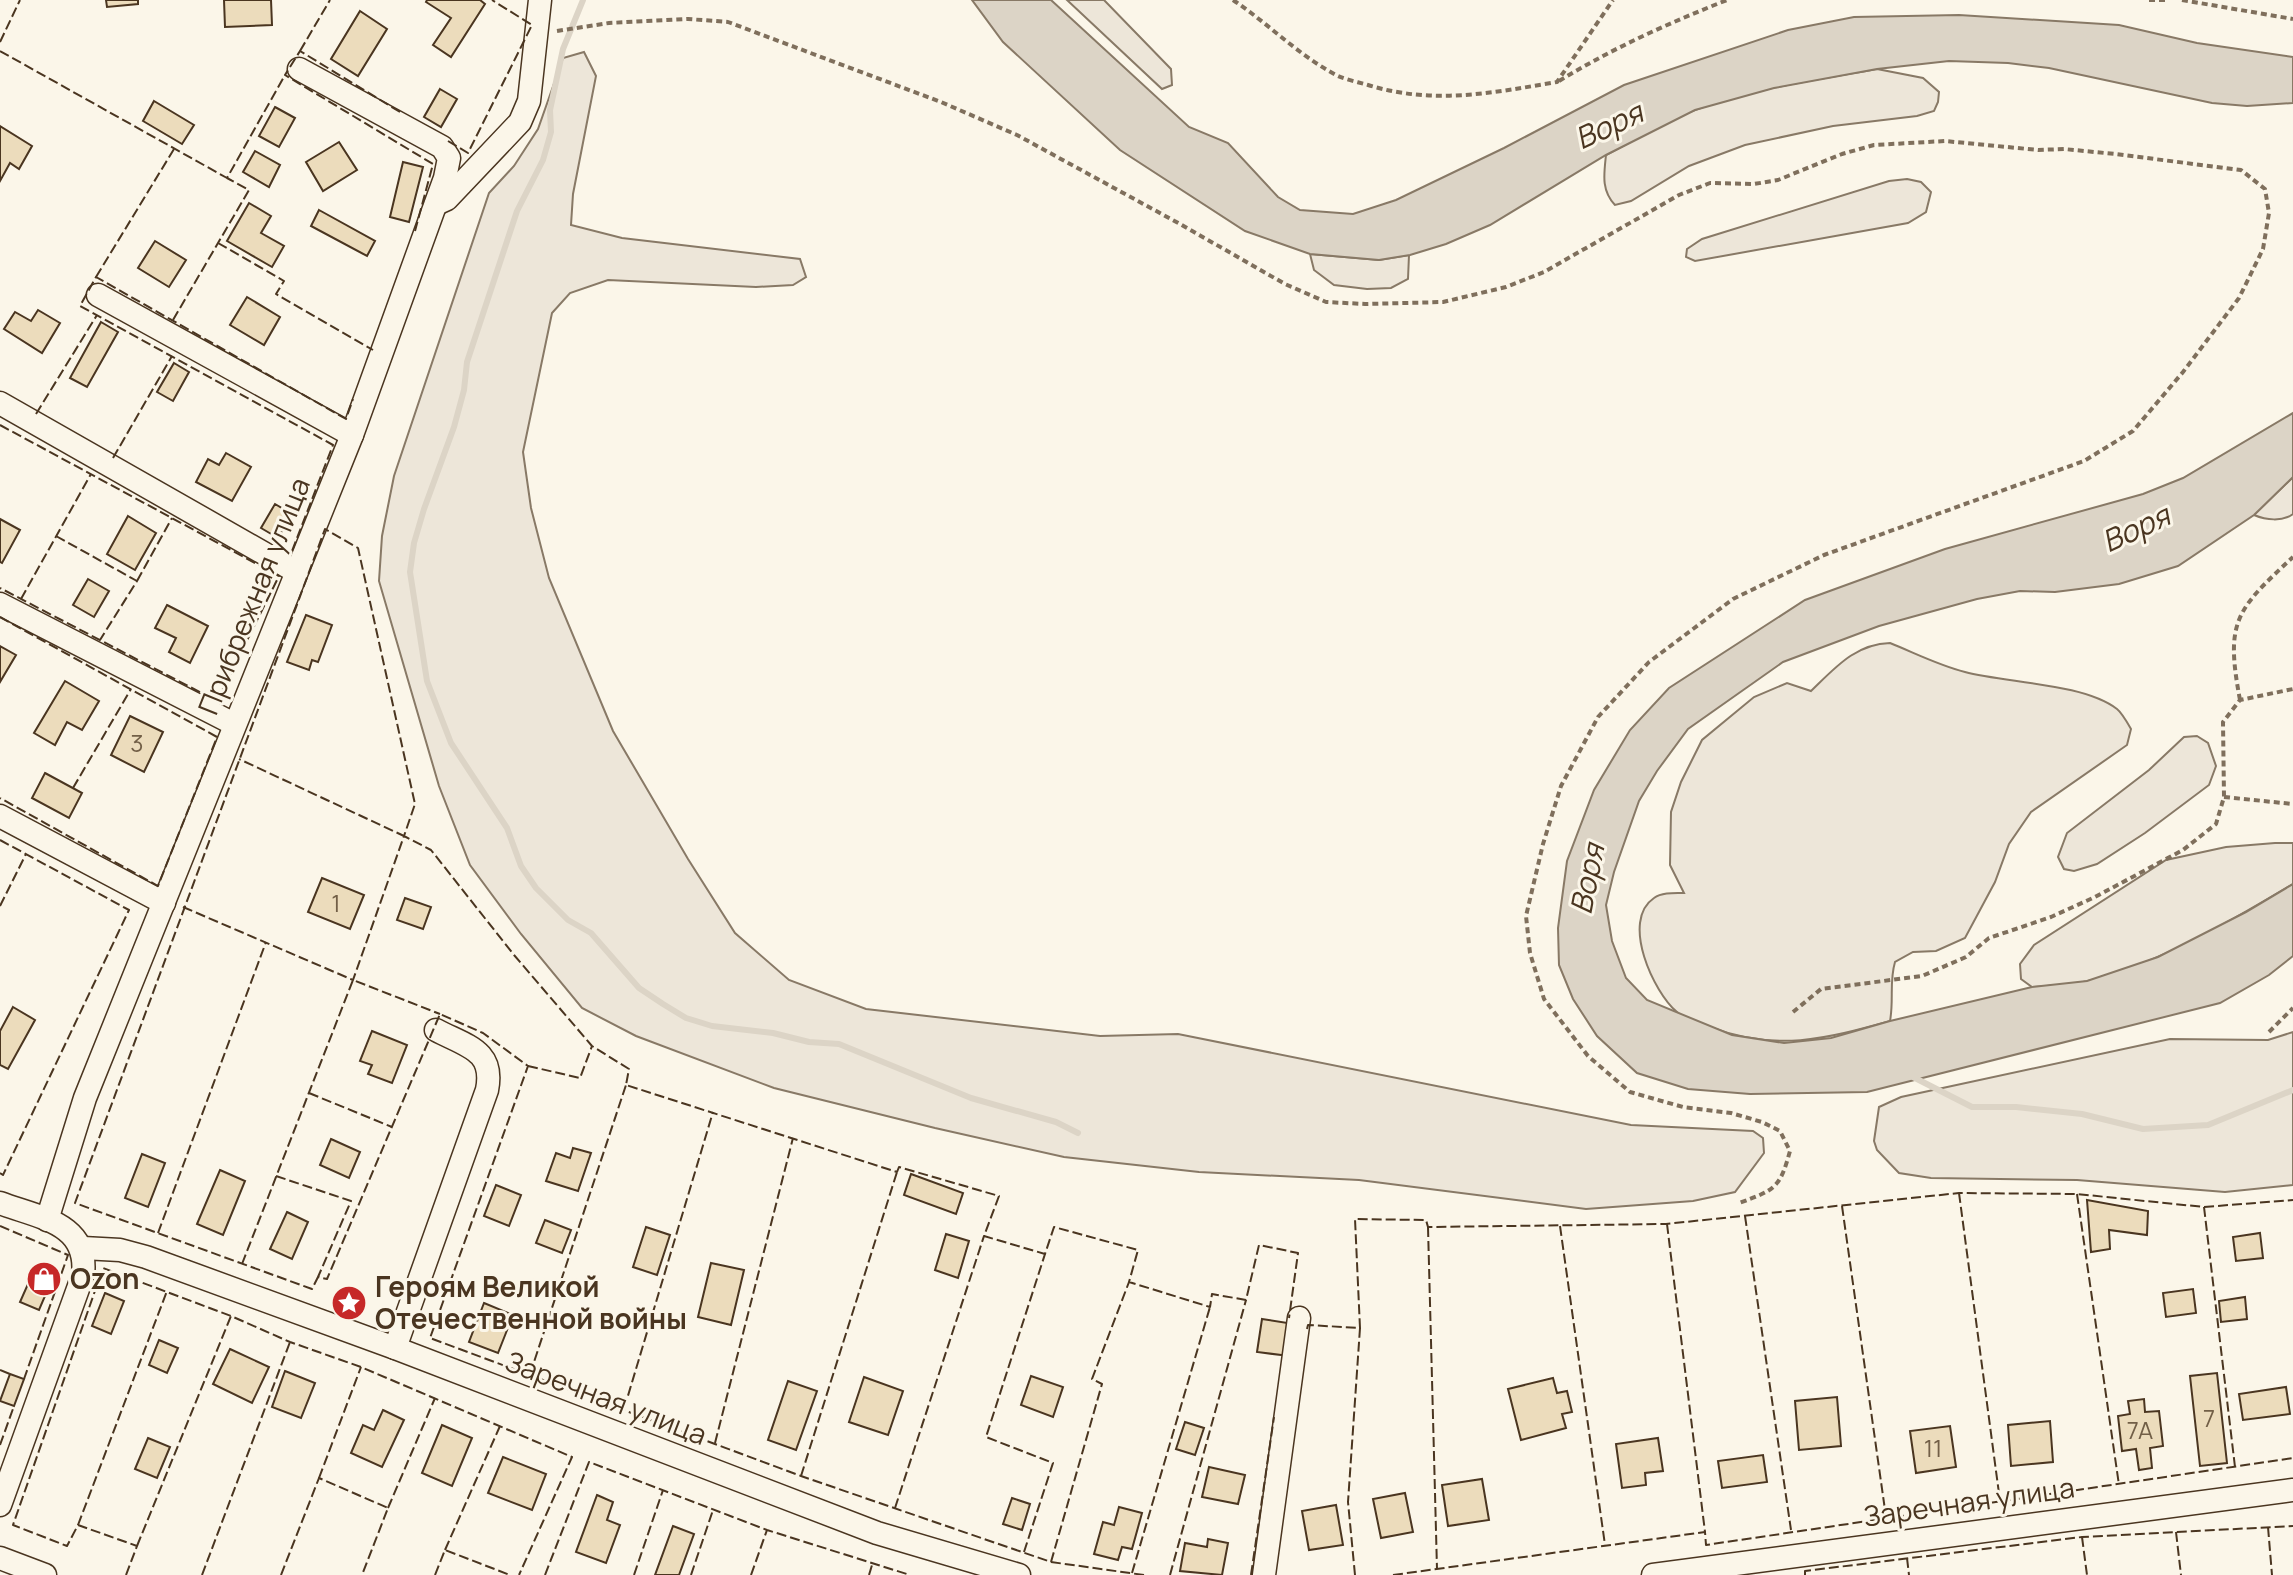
<svg xmlns="http://www.w3.org/2000/svg" width="2293" height="1575" font-family="Manrope,sans-serif">
  <style>
    .green { fill: #ede6d9; stroke: #887966; stroke-width: 2 }
    .water { fill: #dcd4c6; stroke: #887966; stroke-width: 2 }
    .lines { fill: none; stroke-linecap: round; stroke-linejoin: round }
    .stream { stroke: #dcd4c6; stroke-width: 6 }
    .building { fill: #ecdcbc; stroke: #4a3520; stroke-width: 2 }
    .minor-casing { stroke: #4a3520; stroke-width: 25 }
    .path { stroke: #7f6f5c; stroke-width: 4; stroke-dasharray: 6 4; stroke-linecap: butt }
    .minor { stroke: #fbf6e9; stroke-width: 22 }
    .fence { stroke: #4a3520; stroke-width: 2; stroke-dasharray: 10 4; stroke-linecap: butt }
    .labels { text-anchor: middle; stroke-width: 6; stroke-linejoin: round; paint-order: stroke }
    .number-label { font-size: 24px; fill: #725f47 }
    .street-label { font-size: 28px; fill: #4a3520; stroke: #fbf6e9 }
    .poi-label { font-size: 28px; font-weight: bold; fill: #4a3520; stroke: #fbf6e9; text-anchor: start }
    .water-label { font-size: 30px; font-style: italic; fill: #4a3520; stroke: #fbf6e9 }
  </style>
  <rect width="100%" height="100%" fill="#fbf6e9"/>
  <g class="green">
    <path d="M1067,0H1104L1171,69L1172,85L1162,89Z"/>
    <path d="M584,52L596,76L573,194L571,225L622,238L800,259L806,277L793,285L756,287L608,280L570,293L552,313L523,452L531,508L549,578L613,731L688,859L735,933L789,980L866,1009L1100,1036L1178,1034L1631,1125L1753,1131L1763,1138L1764,1153L1735,1192L1693,1201L1586,1209L1359,1180L1199,1172L1064,1157L935,1128L774,1088L636,1036L582,1008L521,934L470,865L439,786L379,581L382,536L394,476L489,193L514,166L538,129L563,58Z"/>
    <path d="M1877,69L1923,78L1939,92L1938,102L1934,111L1917,116L1833,126L1745,145L1689,166L1631,201L1615,205C1601,190 1604,174 1606,155C1635,140 1664,122 1695,110C1753,88 1817,80 1877,69Z"/>
    <path d="M1907,179L1921,182L1931,192L1926,212L1908,223L1695,261L1686,257L1687,249L1702,239L1889,181Z"/>
    <path d="M1310,254L1379,260L1409,255L1408,279L1391,288L1367,289L1334,285L1314,270Z"/>
    <path d="M2293,477V514C2282,522 2266,520 2254,515Z"/>
    <path d="M1890,643C1915,653 1938,665 1965,672C2006,683 2083,683 2117,709C2122,713 2127,722 2131,729L2127,745L2031,812L2009,844L1995,882L1965,938L1936,951L1913,952L1895,962C1889,982 1894,1000 1890,1021C1826,1039 1775,1052 1710,1027C1700,1023 1685,1020 1677,1012C1654,993 1620,921 1654,898C1662,892 1675,893 1684,893L1670,865L1671,812L1681,782L1702,740L1754,697L1787,683L1811,691C1835,668 1855,644 1890,643Z"/>
    <path d="M2197,736L2208,743L2216,766L2209,785L2145,833L2097,864L2074,871L2064,869L2058,857L2067,833L2149,770L2184,737Z"/>
    <path d="M2275,843H2293V884C2229,922 2161,963 2088,981C2070,985 2051,986 2032,987L2021,979L2020,964L2034,945L2166,860L2226,847Z"/>
    <path d="M2293,1032V1185L2225,1192L2077,1180L1931,1178L1899,1173L1877,1150L1874,1141L1879,1107L1901,1097L2170,1039L2268,1040Z"/>
  </g>
  <g class="water">
    <path d="M972,0H1051L1189,127L1228,143L1278,197L1300,210L1353,214L1396,200L1504,148L1624,85L1788,30L1854,17L1959,15L2119,25L2197,43L2293,57V103L2247,106L2212,103L2049,68L2008,63L1949,61L1877,69L1774,88L1695,110L1606,155L1490,225L1446,244L1410,255L1379,260L1310,254L1245,231L1120,150L1003,42Z"/>
    <path d="M2293,413V477L2254,515L2178,566L2119,584L2055,592L2020,591L1977,599L1879,626L1783,662L1688,729L1657,771L1639,801L1614,872L1606,905L1612,941L1626,978L1647,1000L1732,1035L1784,1043L1831,1038L1890,1021L2032,987L2087,981L2158,957L2246,912L2293,884V956L2269,975L2220,1003L1867,1092L1750,1094L1688,1089L1637,1073L1597,1036L1573,999L1559,965L1558,928L1567,861L1594,790L1630,730L1669,688L1805,600L1945,549L2143,494L2183,478Z"/>
  </g>
  <g class="lines">
    <g class="stream">
      <path d="M583,0L563,49L550,110L551,132L543,160L517,211L467,362L464,390L454,427L424,509L414,543L410,572L427,681L451,743L507,828L521,866L536,888L568,920L591,933L639,988L663,1004L686,1018L712,1026L773,1033L809,1042L839,1044L971,1098L1056,1122L1078,1133"/>
      <path d="M1913,1077L1972,1107H2016L2082,1114L2143,1129L2208,1125L2293,1090"/>
    </g>
  </g>
  <g class="building">
    <path d="M106,0H138V4L107,7Z"/>
    <path d="M224,0H271L272,25L225,27Z"/>
    <path d="M427,0H480L485,4L451,57L433,45L451,18L426,2Z"/>
    <path d="M360,11L387,29L358,76L331,59Z"/>
    <path d="M440,89L457,99L441,127L424,117Z"/>
    <path d="M154,101L194,125L182,144L143,121Z"/>
    <path d="M275,107L295,118L279,147L259,136Z"/>
    <path d="M0,126L32,146L19,169L10,163L0,181Z"/>
    <path d="M339,142L357,170L323,191L306,162Z"/>
    <path d="M255,151L280,165L269,187L243,172Z"/>
    <path d="M403,162L423,167L409,222L390,217Z"/>
    <path d="M249,203L271,216L261,233L284,246L272,267L227,241Z"/>
    <path d="M319,210L375,241L367,256L311,226Z"/>
    <path d="M155,241L186,260L169,287L138,268Z"/>
    <path d="M247,297L280,317L264,345L230,325Z"/>
    <path d="M38,310L60,323L42,353L4,329L15,312L31,321Z"/>
    <path d="M101,322L118,332L87,387L70,378Z"/>
    <path d="M174,363L189,372L173,401L157,392Z"/>
    <path d="M226,453L251,467L232,501L196,482L208,459L219,465Z"/>
    <path d="M275,504L292,514L278,538L261,528Z"/>
    <path d="M128,516L156,533L135,570L107,554Z"/>
    <path d="M0,519L20,530L2,563L0,562Z"/>
    <path d="M88,579L109,591L94,617L73,605Z"/>
    <path d="M167,605L208,626L190,663L169,652L176,638L155,628Z"/>
    <path d="M306,615L332,625L318,662L312,660L309,670L287,662Z"/>
    <path d="M0,646L16,655L0,682Z"/>
    <path d="M65,681L99,701L82,730L67,722L55,745L34,733Z"/>
    <path d="M130,716L163,732L144,772L111,755Z"/>
    <path d="M45,773L82,793L69,818L32,798Z"/>
    <path d="M322,878L364,895L350,929L308,912Z"/>
    <path d="M405,898L431,907L423,929L397,920Z"/>
    <path d="M13,1007L35,1020L8,1069L0,1065V1031Z"/>
    <path d="M372,1031L407,1045L392,1083L368,1074L372,1065L360,1061Z"/>
    <path d="M331,1139L360,1152L349,1178L320,1165Z"/>
    <path d="M573,1148L591,1153L578,1191L546,1181L556,1153L570,1158Z"/>
    <path d="M142,1154L165,1163L148,1207L125,1198Z"/>
    <path d="M220,1170L245,1181L223,1235L197,1224Z"/>
    <path d="M911,1174L963,1193L956,1214L904,1195Z"/>
    <path d="M496,1185L521,1195L509,1226L484,1216Z"/>
    <path d="M2087,1200L2148,1211L2147,1235L2109,1230L2110,1249L2091,1252Z"/>
    <path d="M287,1212L308,1222L292,1259L270,1249Z"/>
    <path d="M545,1220L571,1230L562,1253L536,1243Z"/>
    <path d="M646,1227L670,1235L657,1275L633,1267Z"/>
    <path d="M2260,1233L2263,1258L2236,1261L2233,1237Z"/>
    <path d="M946,1234L969,1241L958,1278L935,1270Z"/>
    <path d="M711,1263L744,1270L731,1325L698,1317Z"/>
    <path d="M36,1266L54,1275L39,1310L20,1302Z"/>
    <path d="M2193,1289L2196,1313L2166,1317L2163,1293Z"/>
    <path d="M105,1293L124,1301L111,1334L92,1326Z"/>
    <path d="M2245,1297L2247,1319L2221,1322L2219,1301Z"/>
    <path d="M484,1303L513,1315L498,1353L469,1342Z"/>
    <path d="M1262,1319L1294,1324L1289,1356L1257,1352Z"/>
    <path d="M159,1340L178,1348L167,1373L149,1365Z"/>
    <path d="M230,1349L269,1367L252,1403L213,1384Z"/>
    <path d="M285,1371L315,1383L301,1418L272,1407Z"/>
    <path d="M2217,1373L2227,1463L2200,1466L2190,1376Z"/>
    <path d="M10,1374L24,1379L14,1406L0,1401Z"/>
    <path d="M1031,1376L1063,1387L1053,1417L1021,1405Z"/>
    <path d="M864,1377L903,1391L888,1435L849,1422Z"/>
    <path d="M1553,1378L1557,1393L1567,1391L1572,1412L1562,1414L1566,1428L1521,1440L1508,1389Z"/>
    <path d="M788,1381L817,1391L796,1450L768,1440Z"/>
    <path d="M2286,1387L2290,1414L2243,1420L2239,1394Z"/>
    <path d="M1837,1397L1841,1446L1799,1450L1795,1401Z"/>
    <path d="M2144,1399L2145,1412L2159,1411L2163,1446L2150,1448L2152,1468L2139,1470L2136,1449L2122,1451L2118,1416L2130,1414L2128,1401Z"/>
    <path d="M383,1410L404,1420L382,1467L351,1453L363,1425L374,1430Z"/>
    <path d="M2050,1421L2053,1462L2011,1466L2008,1425Z"/>
    <path d="M1185,1422L1204,1428L1195,1455L1176,1449Z"/>
    <path d="M442,1425L472,1438L452,1486L422,1473Z"/>
    <path d="M1950,1426L1956,1467L1916,1473L1910,1431Z"/>
    <path d="M148,1438L170,1447L157,1478L135,1469Z"/>
    <path d="M1658,1438L1663,1471L1645,1473L1646,1485L1622,1488L1616,1444Z"/>
    <path d="M1763,1455L1767,1482L1722,1488L1718,1461Z"/>
    <path d="M503,1457L546,1474L532,1510L488,1493Z"/>
    <path d="M1209,1467L1245,1475L1238,1504L1202,1497Z"/>
    <path d="M1482,1479L1489,1520L1448,1526L1442,1485Z"/>
    <path d="M1405,1493L1413,1532L1381,1538L1373,1499Z"/>
    <path d="M597,1495L613,1502L607,1520L620,1525L606,1563L576,1552Z"/>
    <path d="M1012,1498L1030,1504L1022,1530L1003,1524Z"/>
    <path d="M1336,1505L1343,1545L1309,1550L1302,1511Z"/>
    <path d="M1119,1507L1142,1513L1132,1549L1122,1547L1118,1560L1094,1554L1103,1522L1114,1525Z"/>
    <path d="M673,1526L694,1534L679,1575H655Z"/>
    <path d="M1208,1539L1228,1543L1222,1575L1180,1571L1185,1543L1207,1547Z"/>
  </g>
  <g class="lines">
    <defs>
      <g id="minor">
        <path d="M436,204L447,199L520,122L529,101L540,0"/>
        <path d="M98,295L352,435"/>
        <path d="M0,403L295,571"/>
        <path d="M0,604L234,724"/>
        <path d="M0,816L164,903"/>
        <path d="M0,1203C40,1218 89,1223 83,1275L0,1505"/>
        <path d="M47,1220L85,1098L352,435L445,178L449,158L442,147L299,69"/>
        <path d="M83,1248L120,1250L146,1257L395,1348L877,1533L1019,1575"/>
        <path d="M395,1348L487,1090C495,1050 466,1046 436,1030"/>
        <path d="M0,1558L45,1575"/>
        <path d="M1264,1575L1299,1318"/>
        <path d="M1653,1575L2293,1490"/>
      </g>
    </defs>
    <use href="#minor" class="minor-casing"/>
    <g class="path">
      <path d="M1233,0C1269,24 1299,56 1338,76C1347,80 1358,82 1368,85C1433,105 1491,93 1557,82L1613,0"/>
      <path d="M2149,0H2165"/>
      <path d="M2182,0L2293,19"/>
      <path d="M557,31L609,23L688,19L728,22L941,102L1017,135L1180,224L1285,284L1326,302L1365,304L1443,302L1506,287L1544,272L1679,195L1710,183L1754,184L1778,180L1842,154L1874,145L1945,141L2038,150L2064,149L2115,154L2241,170L2265,189L2269,213L2263,249L2239,298L2183,372L2133,431L2084,461L1824,555L1733,599L1649,662L1598,717L1561,786L1543,844L1526,916L1530,953L1544,999L1588,1056L1630,1092L1683,1107L1731,1113L1762,1122L1780,1131L1790,1151C1780,1188 1775,1190 1739,1203"/>
      <path d="M1559,81C1613,48 1669,23 1727,0"/>
      <path d="M2240,700C2225,621 2236,610 2293,557"/>
      <path d="M2224,797L2293,804"/>
      <path d="M1793,1012L1821,989L1922,976L1966,957L1989,938L2051,917L2095,897L2183,850L2216,824L2224,797L2223,722L2240,700L2293,689"/>
      <path d="M2269,1032L2293,1008"/>
    </g>
    <use href="#minor" class="minor"/>
    <g class="fence">
      <path d="M0,42L20,0"/>
      <path d="M0,51L227,178L285,75"/>
      <path d="M300,51L330,0"/>
      <path d="M400,112L300,51L285,75L433,164L415,231"/>
      <path d="M448,141L468,153L532,25L492,0"/>
      <path d="M218,243L284,281L276,294L373,350"/>
      <path d="M96,277L174,149"/>
      <path d="M173,320L249,190L227,178"/>
      <path d="M36,414L97,315"/>
      <path d="M0,425L279,576L217,701L0,588"/>
      <path d="M113,458L172,356"/>
      <path d="M56,536L137,581L100,640"/>
      <path d="M292,551L333,445L80,306L96,277L346,419L353,399"/>
      <path d="M137,581L172,518"/>
      <path d="M21,599L91,474"/>
      <path d="M0,617L217,737L158,886L0,798"/>
      <path d="M73,788L131,689"/>
      <path d="M0,840L129,910L3,1175L0,1173"/>
      <path d="M0,906L26,854"/>
      <path d="M183,907L353,980L404,836L239,759"/>
      <path d="M528,1066L580,1078L592,1046"/>
      <path d="M309,1093L392,1127"/>
      <path d="M276,1176L351,1201L318,1277"/>
      <path d="M1959,1193L2000,1501"/>
      <path d="M2077,1194L2119,1485"/>
      <path d="M1842,1206L1886,1517"/>
      <path d="M2204,1207L2235,1467"/>
      <path d="M1745,1216L1791,1530"/>
      <path d="M1667,1224L1705,1532"/>
      <path d="M0,1226L68,1255L24,1379"/>
      <path d="M1560,1226L1605,1545"/>
      <path d="M1428,1227L1437,1569"/>
      <path d="M158,1233L266,942"/>
      <path d="M242,1264L353,980L440,1014"/>
      <path d="M1307,1329L1308,1325L1360,1328L1355,1219L1426,1220L1428,1227L1666,1224L1959,1193L2077,1194L2204,1207L2293,1200"/>
      <path d="M0,1370L10,1374"/>
      <path d="M530,1374L626,1085"/>
      <path d="M624,1409L713,1112"/>
      <path d="M715,1443L793,1138"/>
      <path d="M0,1445L14,1406"/>
      <path d="M801,1476L897,1172"/>
      <path d="M319,1478L361,1367"/>
      <path d="M388,1508L435,1398"/>
      <path d="M895,1508L984,1236"/>
      <path d="M78,1525L167,1291"/>
      <path d="M2268,1527L2272,1575"/>
      <path d="M2176,1532L2181,1575"/>
      <path d="M2082,1537L2087,1575"/>
      <path d="M137,1546L231,1316"/>
      <path d="M445,1550L500,1426"/>
      <path d="M1024,1552L1053,1463L986,1437L1045,1254"/>
      <path d="M1907,1558L1909,1575"/>
      <path d="M1051,1562L1102,1384L1092,1379L1129,1282"/>
      <path d="M1132,1573L1210,1307"/>
      <path d="M126,1575L137,1546L78,1525L67,1546L13,1525L103,1268L231,1316L290,1342L361,1367L572,1457L519,1575"/>
      <path d="M202,1575L290,1342"/>
      <path d="M281,1575L319,1478L388,1508L362,1575"/>
      <path d="M435,1575L445,1550L510,1575"/>
      <path d="M545,1575L589,1462L767,1530L910,1575"/>
      <path d="M634,1575L663,1490"/>
      <path d="M691,1575L713,1510"/>
      <path d="M751,1575L767,1530"/>
      <path d="M869,1575L872,1565"/>
      <path d="M1144,1575L1051,1562L801,1476L430,1338L528,1066L483,1033L440,1014L327,1279L318,1277L312,1289L75,1203L325,529L358,548L415,804L404,836L431,850L514,955L592,1046L629,1069L626,1085L897,1172L899,1167L999,1196L984,1236L1045,1254L1054,1227L1138,1250L1129,1282L1210,1307L1212,1294L1246,1300L1259,1245L1298,1253L1289,1318"/>
      <path d="M1170,1575L1246,1300"/>
      <path d="M1251,1575L1274,1417"/>
      <path d="M1355,1575L1348,1502L1360,1328"/>
      <path d="M1393,1575L1705,1532L1706,1545L2293,1458"/>
      <path d="M1805,1575V1571L2082,1537L2293,1526"/>
    </g>
  </g>
  <defs>
    <symbol id="shop-disc" viewBox="-11 -11 22 22"><circle r="9.5" fill="#c62828" stroke="#fbf6e9"/><path d="M-5-2.5h2.3a2.7 3.5 0 0 1 5.4 0H5L5.5 6h-11ZM-1.5-2.5h3a1.5 2.3 0 0 0-3 0Z" fill="#fff"/></symbol>
    <symbol id="sight-disc" viewBox="-11 -11 22 22"><circle r="9.5" fill="#c62828" stroke="#fbf6e9"/><path d="M0-6L1.8-2.2L6-1.7L2.9 1.2L3.7 5.4L0 3.3L-3.7 5.4L-2.9 1.2L-6-1.7L-1.8-2.2Z" fill="#fff"/></symbol>
  </defs>
  <g fill-rule="evenodd">
    <use href="#shop-disc" x="24" y="1259" width="40" height="40"/>
    <use href="#sight-disc" x="329" y="1283" width="40" height="40"/>
  </g>
  <g class="labels">
    <g class="number-label">
      <text x="137" y="752">3</text>
      <text x="336" y="912">1</text>
      <text x="2209" y="1427">7</text>
      <text x="2140" y="1439">7А</text>
      <text x="1933" y="1457">11</text>
    </g>
    <g class="street-label">
      <text transform="translate(254 596) rotate(-68)" y="10">Прибрежная улица</text>
      <text transform="translate(606 1398) rotate(21)" y="10">Заречная улица</text>
      <text transform="translate(1969 1502) rotate(-8)" y="10">Заречная улица</text>
    </g>
    <g class="poi-label">
      <text x="70" y="1289">Ozon</text>
      <text x="375" y="1297">Героям Великой<tspan x="375" dy="32">Отечественной войны</tspan></text>
    </g>
    <g class="water-label">
      <text transform="translate(1609 126) rotate(-25)" y="10">Воря</text>
      <text transform="translate(2136 529) rotate(-25)" y="10">Воря</text>
      <text transform="translate(1588 879) rotate(-79)" y="10">Воря</text>
    </g>
  </g>
</svg>
